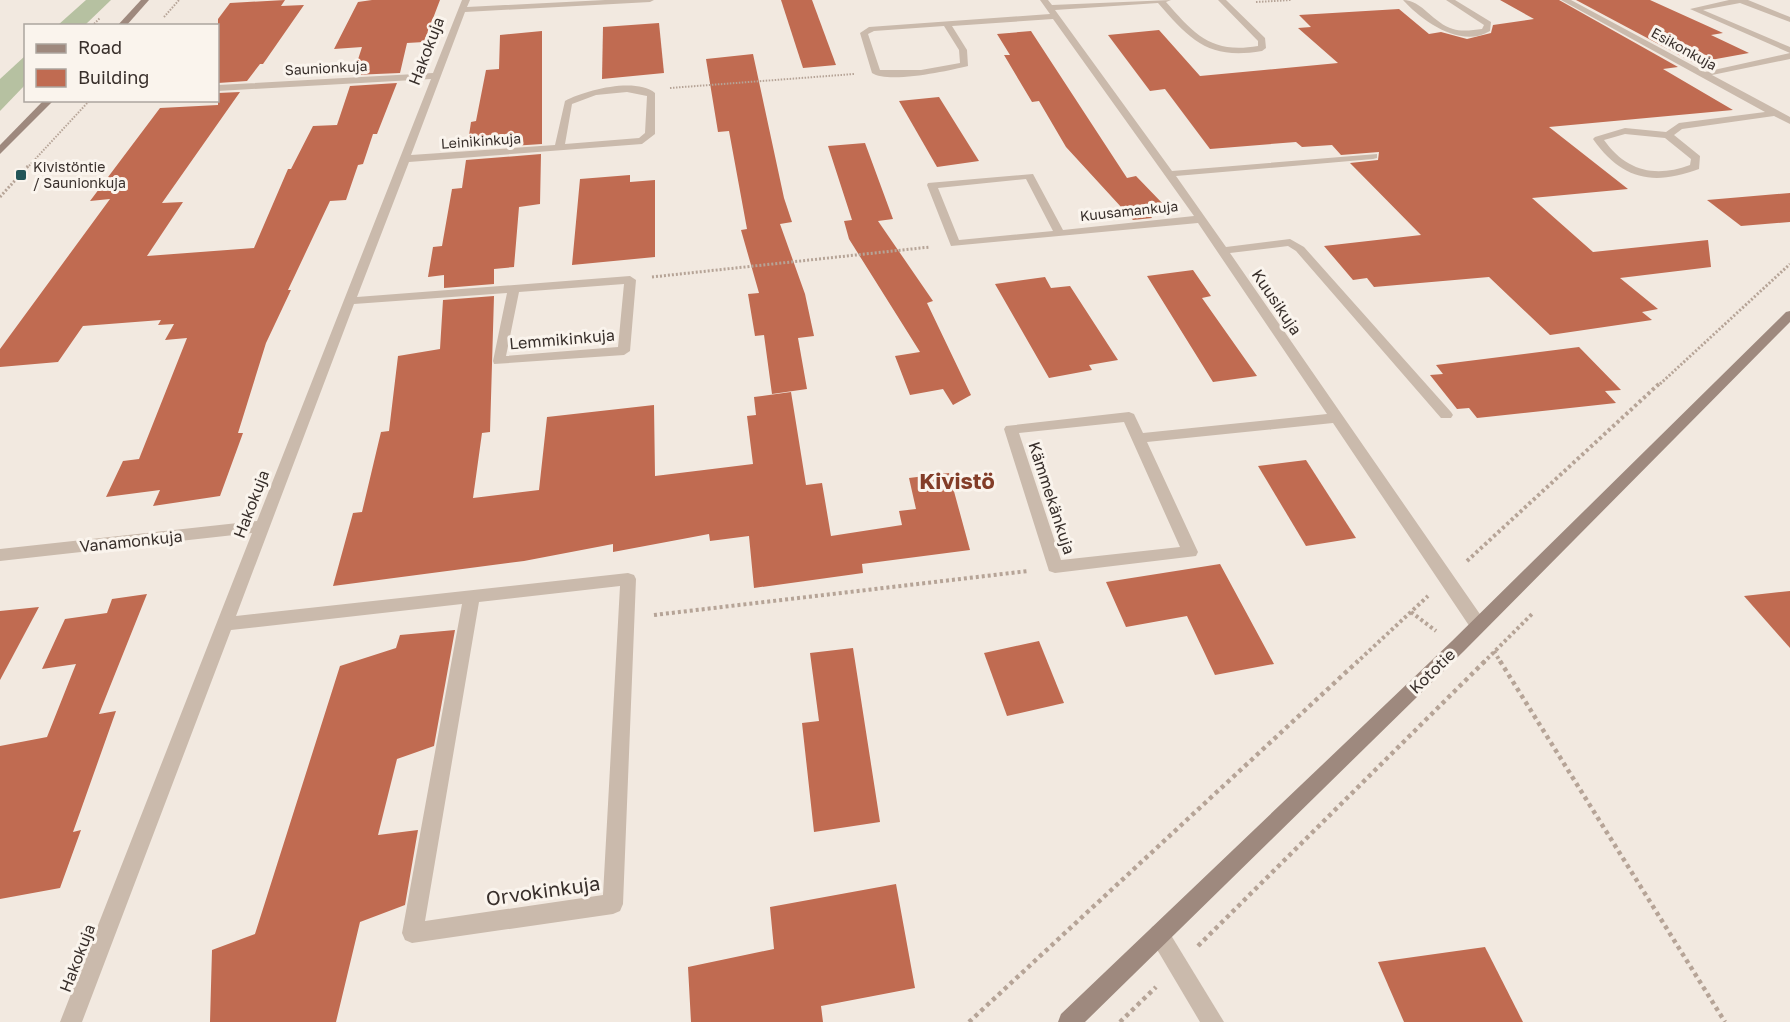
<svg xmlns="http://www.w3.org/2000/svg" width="1790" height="1022" font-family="'Golos Text',sans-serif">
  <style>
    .green { fill: #b6c1a1 }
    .building { fill: #c06b51 }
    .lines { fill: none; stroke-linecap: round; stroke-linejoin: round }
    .path-far3 { stroke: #b6a497; stroke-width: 2; stroke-dasharray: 1.5 1.5; stroke-linecap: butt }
    .path-far2 { stroke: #b6a497; stroke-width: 3; stroke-dasharray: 2 2; stroke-linecap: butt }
    .path-far1 { stroke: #b6a497; stroke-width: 4; stroke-dasharray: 3 3; stroke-linecap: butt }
    .path { stroke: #b6a497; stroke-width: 4.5; stroke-dasharray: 4 4; stroke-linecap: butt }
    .lane { fill: #cabaac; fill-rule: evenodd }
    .street { fill: #cabaac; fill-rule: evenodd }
    .secondary { fill: #9e897e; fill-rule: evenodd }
    .poi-dot { fill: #225558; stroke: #faf4ed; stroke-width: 2 }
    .labels { text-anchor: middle; stroke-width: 6; stroke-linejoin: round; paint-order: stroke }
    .far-street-label { font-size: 14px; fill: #382f2b; stroke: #faf4ed }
    .far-poi-label { font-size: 14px; fill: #382f2b; stroke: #faf4ed; text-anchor: start }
    .street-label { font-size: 16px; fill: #382f2b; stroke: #faf4ed }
    .near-street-label { font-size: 20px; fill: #382f2b; stroke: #faf4ed }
    .district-label { font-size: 22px; font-weight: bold; fill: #833d28; stroke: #faf4ed }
  </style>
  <rect width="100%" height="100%" fill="#f2e9e0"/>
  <g class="green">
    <path d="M86,0H111L85,25H58Z"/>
    <path d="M25,56V85L0,111V79Z"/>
  </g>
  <g class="building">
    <path d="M285,0L281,6L304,5L263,64H260L247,81L218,83V19L230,3Z"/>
    <path d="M372,0H440L424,42L407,43L400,73L353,75L362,47L334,49L358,2Z"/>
    <path d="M781,0H812L836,65L803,68Z"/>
    <path d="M1500,0H1559L1678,67L1663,69L1733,110L1549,127L1628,189L1532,198L1593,252L1708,240L1711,267L1620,278L1658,309L1642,312L1652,320L1550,335L1489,277L1374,287L1367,278L1353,280L1324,246L1421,235L1350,163L1378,160L1379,152L1341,155L1332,145L1302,147L1296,142L1210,149L1165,89L1150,91L1108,35L1159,30L1200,76L1338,63L1298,28L1311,27L1299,15L1399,9L1429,34L1441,32L1467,39L1491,33L1493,25L1534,19Z"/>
    <path d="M1576,0H1650L1723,33L1711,35L1749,53L1694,63Z"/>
    <path d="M659,23L664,73L602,79L603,27Z"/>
    <path d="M542,31V144L467,149L471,122L476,121L486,70L499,69L500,35Z"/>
    <path d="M1031,31L1127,178L1136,176L1164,205L1146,209L1152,218L1133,220L1066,147L1039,101L1032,102L1004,55H1010L997,34Z"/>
    <path d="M753,54L784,198L792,222L780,224L805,294L814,336L798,338L807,389L772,394L764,335L755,336L748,294L759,293L741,230L747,229L729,131L718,132L706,59Z"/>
    <path d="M397,83L377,134H373L363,164L358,165L346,200L330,201L288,290H291L266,343L238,433H243L220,496L153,506L160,490L106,497L123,461L139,459L187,338L165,340L174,324L158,325L161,320L83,326L58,362L0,367V349L110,199L90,201L160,108L218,105V93L240,92L162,203L183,202L147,256L254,248L288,169H291L313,126L337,125L350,86Z"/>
    <path d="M939,97L979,161L937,167L899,101Z"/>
    <path d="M865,143L893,219L878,221L933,301L927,303L971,395L953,405L943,389L910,395L895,356L920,352L849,239L844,221L852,220L828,146Z"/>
    <path d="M541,154L540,204L519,207L514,267L494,269V284L444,288V275L428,277L433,247L442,246L452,189L462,188L466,160Z"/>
    <path d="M630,175V182L655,180V257L572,265L580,179Z"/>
    <path d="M1790,193V222L1741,226L1707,200Z"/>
    <path d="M1193,270L1211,296L1202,298L1257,376L1213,382L1147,276Z"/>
    <path d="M1045,277L1051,288L1070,286L1118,360L1089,365L1092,370L1049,378L995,284Z"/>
    <path d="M494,296L490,432L482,433L473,498L539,490L547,417L654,405L655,476L753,464L747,416L756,415L754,397L791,392L806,485L822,483L831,536L902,525L899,511L916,509L909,478L949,473L970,550L862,564L863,573L754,588L749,536L710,541L709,534L613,552V544L524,561L333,586L353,513L362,512L381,432L389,431L398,356L440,349L443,300Z"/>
    <path d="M1579,347L1621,390L1605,391L1616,403L1477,418L1469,408L1457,409L1430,375L1443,374L1436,365Z"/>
    <path d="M1306,460L1356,538L1306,546L1258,466Z"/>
    <path d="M1220,564L1274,664L1215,675L1187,616L1126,627L1106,582Z"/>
    <path d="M1790,591V648L1744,596Z"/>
    <path d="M147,594L99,714L116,711L73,832L81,830L60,888L0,899V746L47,737L76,664L42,669L65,619L107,613L112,599Z"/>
    <path d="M39,607L0,680V611Z"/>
    <path d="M455,630L434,746L397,759L378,835L418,830L405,905L360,922L336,1022H210L212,950L255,934L340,666L396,648L400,635Z"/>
    <path d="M1039,641L1064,703L1007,716L984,653Z"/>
    <path d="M853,648L880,822L814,832L802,723L819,721L810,653Z"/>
    <path d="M896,884L915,988L821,1006L823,1022H691L688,967L774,949L770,907Z"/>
    <path d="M1485,947L1523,1022H1404L1378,962Z"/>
  </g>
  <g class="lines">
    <g class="path-far3">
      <path d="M1256,2L1291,0"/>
      <path d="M164,17L179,0"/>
      <path d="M92,26L100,18"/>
      <path d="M670,88L854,74"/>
      <path d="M27,168L90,100"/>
    </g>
    <g class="path-far2">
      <path d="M0,197L28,166"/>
      <path d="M652,277L930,247"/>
      <path d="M1660,384L1790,264"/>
    </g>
    <g class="path-far1">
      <path d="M1467,561L1661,382"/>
      <path d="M1411,612L1436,631"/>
      <path d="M654,615L1028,571"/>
      <path d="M1494,651L1501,663"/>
      <path d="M1356,663L1428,596"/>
      <path d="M1483,663L1533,613"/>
    </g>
    <g class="path">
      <path d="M1500,661L1725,1022"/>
      <path d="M1198,946L1485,661"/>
      <path d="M969,1022L1358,661"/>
      <path d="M1120,1022L1156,987"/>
    </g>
    <path class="lane" d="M1159,924L1166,927L1224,1022H1200L1152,941L1149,934L1152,927Z"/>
    <g class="street">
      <path d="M462,0H470L467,7L605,0H654L650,2L465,12L411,155L555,145L565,101C585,90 636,77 655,93V134L642,144L409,162L357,297L630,276L636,280L630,351L624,355L494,364L493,361L507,293L354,304L236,616L628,573L634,575L636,579L623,904L620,911L613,914L412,943L405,940L402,933L462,604L231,630L82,1022H60L252,533L0,561V549L257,521L431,79L218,91V85L433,73ZM627,92L647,96L645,133L639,138L565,144L572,104L596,95ZM624,284L618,347L506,356L519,292ZM620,586L603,895L425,921L479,602Z"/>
      <path d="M1040,0H1048L1052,5L1171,0L1166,2C1195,35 1212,54 1258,46V41L1218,0H1226L1265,38L1266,48L1262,51C1209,60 1191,41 1158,3L1055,10L1172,171L1377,154V158L1373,159L1176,176L1226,247L1290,239L1304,247L1451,412L1453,415L1451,418H1441L1296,251L1288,246L1230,253L1484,620L1486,625L1484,630L1478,632L1472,630L1333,423L1147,442L1198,552L1196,556L1055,573L1049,571L1004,429L1006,426L1129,412L1134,414L1143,433L1327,414L1198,223L951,246L927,185L928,183L1033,174L1063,230L1194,216L1053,19L952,26L967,50L968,66C948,71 888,84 872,73L860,33L869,27L1050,14ZM944,26L959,50L960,63L921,70H880L868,34L874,31ZM1026,179L1053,231L959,240L938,188ZM1124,422L1180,547L1061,560L1019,433Z"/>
      <path d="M1403,0C1422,0 1434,24 1453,29C1462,32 1473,30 1482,29L1484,25L1446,0H1455L1491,22L1490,31C1461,49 1422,21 1403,0Z"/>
      <path d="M1561,0H1571L1705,72L1790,53V59L1712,75L1790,117V124L1774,116L1682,129L1674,135L1700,156L1699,169C1653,186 1622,180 1593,139L1595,137L1625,128L1666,132L1679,123L1765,112ZM1625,134L1665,138L1691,159L1690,165C1655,178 1626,171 1604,140Z"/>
      <path d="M1729,0H1748L1790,17V22L1740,3L1703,10L1790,47V53L1690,9Z"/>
    </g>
    <g class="secondary">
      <path d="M141,0H149L126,26H117Z"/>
      <path d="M44,100H54L0,154V145Z"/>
      <path d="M1790,311V322L1464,651L1085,1022H1058L1061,1014L1452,641L1786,312Z"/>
    </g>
  </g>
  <rect class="poi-dot" x="15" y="169" width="12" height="12" rx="3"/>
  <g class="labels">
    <g class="far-street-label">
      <text transform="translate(1684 49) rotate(29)" y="5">Esikonkuja</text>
      <text transform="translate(326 68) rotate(-3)" y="5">Saunionkuja</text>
      <text transform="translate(481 141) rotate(-4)" y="5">Leinikinkuja</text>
      <text transform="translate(1129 211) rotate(-6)" y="5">Kuusamankuja</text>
    </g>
    <g class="far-poi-label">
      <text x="33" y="172">Kivistöntie<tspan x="33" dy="16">/ Saunionkuja</tspan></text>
    </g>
    <g class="street-label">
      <text transform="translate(426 51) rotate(-69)" y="6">Hakokuja</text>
      <text transform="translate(1277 302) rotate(56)" y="6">Kuusikuja</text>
      <text transform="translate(562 339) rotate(-5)" y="6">Lemmikinkuja</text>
      <text transform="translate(1052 498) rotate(72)" y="6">Kämmekänkuja</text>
      <text transform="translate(251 504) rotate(-69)" y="6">Hakokuja</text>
      <text transform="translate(131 541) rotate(-6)" y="6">Vanamonkuja</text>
      <text transform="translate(1432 671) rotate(-44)" y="6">Kototie</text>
      <text transform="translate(77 958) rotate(-69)" y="6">Hakokuja</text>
    </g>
    <g class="near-street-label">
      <text transform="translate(543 891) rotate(-8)" y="7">Orvokinkuja</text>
    </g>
    <g class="district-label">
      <text x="957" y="489">Kivistö</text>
    </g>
  </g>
  <rect x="24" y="24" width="195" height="78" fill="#faf4ed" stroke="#aca59f" stroke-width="1.5"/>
  <rect x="36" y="44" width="30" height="9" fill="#9e897e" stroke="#aca59f" stroke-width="1.5"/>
  <text x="78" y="54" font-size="18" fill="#382f2b">Road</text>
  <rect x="36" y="69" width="30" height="18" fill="#c06b51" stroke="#aca59f" stroke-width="1.5"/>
  <text x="78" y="84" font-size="18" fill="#382f2b">Building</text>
</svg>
